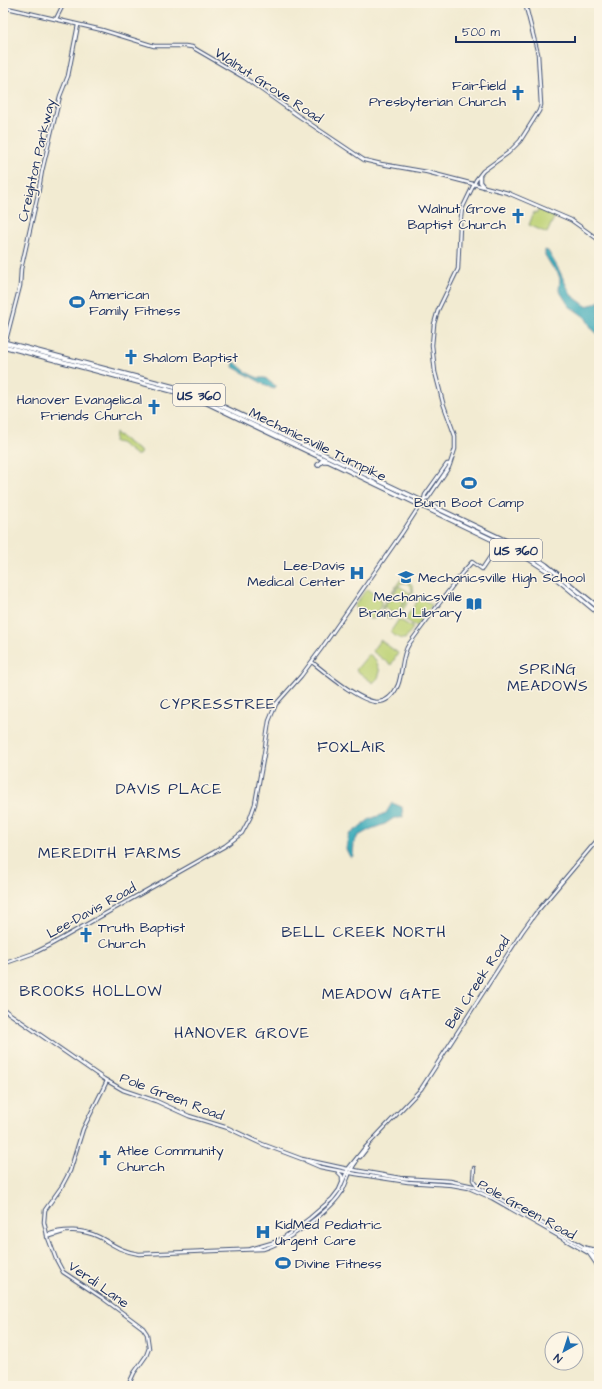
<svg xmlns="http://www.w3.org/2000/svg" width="602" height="1389" font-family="'Architects Daughter',sans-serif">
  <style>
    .green { fill: #bdd276; stroke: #6c806a; fill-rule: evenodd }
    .water { fill: #3baab9; stroke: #2b6c8c }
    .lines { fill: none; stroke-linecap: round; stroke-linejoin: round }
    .secondary-casing { stroke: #3b4b6f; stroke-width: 4.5 }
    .highway-casing { stroke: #3b4b6f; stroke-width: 5.5 }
    .secondary { stroke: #fff; stroke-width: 2.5 }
    .highway { stroke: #fff; stroke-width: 3.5 }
    .labels { text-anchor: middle; stroke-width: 3; stroke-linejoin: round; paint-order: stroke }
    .shield { fill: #fcf5e5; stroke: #5e6a86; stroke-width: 1 }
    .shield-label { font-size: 13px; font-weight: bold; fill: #1b2f5e }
    .street-label { font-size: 14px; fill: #1b2f5e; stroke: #fcf5e5 }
    .poi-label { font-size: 14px; fill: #1b2f5e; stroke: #fcf5e5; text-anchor: start }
    .neighbourhood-label { font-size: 15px; letter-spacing: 1px; fill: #1b2f5e; stroke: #fcf5e5 }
  </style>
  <rect width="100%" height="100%" fill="#fcf5e5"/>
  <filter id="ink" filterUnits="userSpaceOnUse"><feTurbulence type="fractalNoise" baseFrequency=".025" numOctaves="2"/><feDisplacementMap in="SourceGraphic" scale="8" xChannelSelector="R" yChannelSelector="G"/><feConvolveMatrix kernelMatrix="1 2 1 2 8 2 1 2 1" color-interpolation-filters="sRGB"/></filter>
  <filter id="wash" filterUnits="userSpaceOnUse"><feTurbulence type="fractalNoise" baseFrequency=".012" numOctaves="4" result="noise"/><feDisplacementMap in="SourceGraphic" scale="16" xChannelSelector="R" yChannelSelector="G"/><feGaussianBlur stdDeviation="0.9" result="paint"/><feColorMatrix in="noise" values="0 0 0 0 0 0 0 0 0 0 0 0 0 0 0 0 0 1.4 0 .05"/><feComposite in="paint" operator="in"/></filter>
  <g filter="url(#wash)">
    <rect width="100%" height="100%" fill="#f2ebd2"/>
    <g class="green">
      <path d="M539,209L555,216L547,233L529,225L534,212L537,213Z"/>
      <path d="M115,433L141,452L139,455H136L120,443L114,442Z"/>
      <path d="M401,579L402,581C410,581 415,585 413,593C408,602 399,620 388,619L382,613V606ZM402,583H407L410,586L412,589L411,593L396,615L392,617H388L383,612C382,605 396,586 402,583Z"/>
      <path d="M399,586L410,593L395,615L384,607Z"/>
      <path d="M368,589L381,599V605L374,619H370L356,610L355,605L365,591Z"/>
      <path d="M420,597L432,605L416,627L405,619Z"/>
      <path d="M399,619L413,628L405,639C400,639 393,636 391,631Z"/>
      <path d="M380,640L398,653L391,665L372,651Z"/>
      <path d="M369,654L376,660L380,672L378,678L373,683L356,670Z"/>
    </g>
    <g class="water">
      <path d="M545,250L548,251L559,270L571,295L586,306L594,304L599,301V335L592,329L585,317L569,306L559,290L560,279L558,273L553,268L545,255Z"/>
      <path d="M235,362C242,369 249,375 259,378C261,378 263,378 265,378C269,380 271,384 275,385V389L271,388L233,367L234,363Z"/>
      <path d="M392,803L402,807L403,817L400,818H394L385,824L371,829L358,836L354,843L353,856L350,857L346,849L347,842L349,835L370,819L386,813Z"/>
    </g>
  </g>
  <g filter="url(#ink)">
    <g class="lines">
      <defs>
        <g id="secondary">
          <path d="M3,7L102,30L154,46H185L192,47L245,78L297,115L364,160L381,164L427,172L508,193L571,220L599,240"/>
          <path d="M56,19L64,3"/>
          <path d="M480,176V182L484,187"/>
          <path d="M5,344L20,286L21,269L38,194L42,171L60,96L68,76L78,25"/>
          <path d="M424,499L428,498L449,467L455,449V436L443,403L435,372L432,345L434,324L438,310L458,269L460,225L462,209L476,180L483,171L508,153L520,141L539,111L541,105L538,54L525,3"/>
          <path d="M312,662C326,673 360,702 377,702C388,702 394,694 398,685C403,672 401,656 409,644L462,573L472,562L482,569L502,539"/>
          <path d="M3,964L34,953L50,945L225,846L242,833L250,818L255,804L264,754L269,721L276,704L301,676L321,649L402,533L424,499L425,495L447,464H450"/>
          <path d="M3,1009L104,1079L123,1090L156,1101L189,1116L228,1128L262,1144L302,1159L348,1169L400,1178L450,1181L473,1186L493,1195L599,1256"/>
          <path d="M107,1081L83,1129L70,1171L62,1186L45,1210L44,1222L47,1235L56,1259L63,1272L101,1297L135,1322L143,1328L147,1334L149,1348L146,1356L134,1373L128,1386"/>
          <path d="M360,1157L367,1148"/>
          <path d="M306,1161L320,1167L356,1174L408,1182L452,1185L469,1188L492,1198L599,1259"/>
          <path d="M474,1168L473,1180L479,1188"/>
          <path d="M338,1172L342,1176V1181"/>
          <path d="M47,1235C63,1229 83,1229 99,1237C114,1245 120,1251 139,1254L263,1249C285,1243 328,1213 341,1193C347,1184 348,1172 356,1162"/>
          <path d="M47,1237L63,1232"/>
          <path d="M251,1249L275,1242L283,1238L310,1218L332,1199L339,1190L348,1169L364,1149L421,1089L522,932L535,914L599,838"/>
        </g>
        <g id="highway">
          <path d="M3,342L174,387L207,399L521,548L546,565L599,608"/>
          <path d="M3,346L176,392L207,403L518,552L546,570L599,614"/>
          <path d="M318,465L322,461H327"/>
          <path d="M584,1248L593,1250L599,1248"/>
          <path d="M590,1254L597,1264L599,1272"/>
        </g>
      </defs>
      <use href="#secondary" class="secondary-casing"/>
      <use href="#highway" class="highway-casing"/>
      <use href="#secondary" class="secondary"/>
      <use href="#highway" class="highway"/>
    </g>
  </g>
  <defs>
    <symbol id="church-bare" viewBox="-9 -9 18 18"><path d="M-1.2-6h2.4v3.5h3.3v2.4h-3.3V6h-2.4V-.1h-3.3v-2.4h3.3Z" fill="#1f6fb2" stroke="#fcf5e5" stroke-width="2.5" paint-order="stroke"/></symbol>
    <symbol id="stadium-bare" viewBox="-9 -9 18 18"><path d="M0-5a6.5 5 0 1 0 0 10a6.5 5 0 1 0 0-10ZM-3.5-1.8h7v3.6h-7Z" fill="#1f6fb2" stroke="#fcf5e5" stroke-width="2.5" paint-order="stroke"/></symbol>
    <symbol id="hospital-bare" viewBox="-9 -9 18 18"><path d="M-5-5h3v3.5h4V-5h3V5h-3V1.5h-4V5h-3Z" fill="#1f6fb2" stroke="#fcf5e5" stroke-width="2.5" paint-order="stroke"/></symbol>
    <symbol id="school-bare" viewBox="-9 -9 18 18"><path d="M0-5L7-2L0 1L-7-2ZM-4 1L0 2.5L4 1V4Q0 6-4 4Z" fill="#1f6fb2" stroke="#fcf5e5" stroke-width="2.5" paint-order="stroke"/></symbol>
    <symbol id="library-bare" viewBox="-9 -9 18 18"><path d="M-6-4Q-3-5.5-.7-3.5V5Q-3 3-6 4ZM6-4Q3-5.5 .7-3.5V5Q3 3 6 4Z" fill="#1f6fb2" stroke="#fcf5e5" stroke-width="2.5" paint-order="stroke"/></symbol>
  </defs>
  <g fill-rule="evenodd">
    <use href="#church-bare" x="507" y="82" width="22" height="22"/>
    <use href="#church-bare" x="507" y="205" width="22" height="22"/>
    <use href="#stadium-bare" x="66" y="291" width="22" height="22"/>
    <use href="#church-bare" x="120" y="346" width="22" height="22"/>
    <use href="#church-bare" x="143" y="396" width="22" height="22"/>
    <use href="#stadium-bare" x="458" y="472" width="22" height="22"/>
    <use href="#hospital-bare" x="346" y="562" width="22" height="22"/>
    <use href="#school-bare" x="395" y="566" width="22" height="22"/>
    <use href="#library-bare" x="463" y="593" width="22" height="22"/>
    <use href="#church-bare" x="75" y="924" width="22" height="22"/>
    <use href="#church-bare" x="94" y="1147" width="22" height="22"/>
    <use href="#hospital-bare" x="252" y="1221" width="22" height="22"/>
    <use href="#stadium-bare" x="272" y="1252" width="22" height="22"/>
  </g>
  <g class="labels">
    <g class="shield">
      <rect x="173" y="384" width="52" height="22" rx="3"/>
      <rect x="490" y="539" width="52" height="22" rx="3"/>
    </g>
    <g class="shield-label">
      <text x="199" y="400">US 360</text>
      <text x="516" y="555">US 360</text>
    </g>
    <g class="street-label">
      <text transform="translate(269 85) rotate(33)" y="5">Walnut Grove Road</text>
      <text transform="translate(36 160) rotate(-77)" y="5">Creighton Parkway</text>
      <text transform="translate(318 444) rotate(26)" y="5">Mechanicsville Turnpike</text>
      <text transform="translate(91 910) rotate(-29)" y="5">Lee-Davis Road</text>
      <text transform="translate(477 982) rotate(-57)" y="5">Bell Creek Road</text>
      <text transform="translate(172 1096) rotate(21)" y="5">Pole Green Road</text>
      <text transform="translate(527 1209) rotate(29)" y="5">Pole Green Road</text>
      <text transform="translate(99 1284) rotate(35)" y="5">Verdi Lane</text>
    </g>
    <g class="poi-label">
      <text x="506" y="90" text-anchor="end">Fairfield<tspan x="506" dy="16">Presbyterian Church</tspan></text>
      <text x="506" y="213" text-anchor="end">Walnut Grove<tspan x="506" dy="16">Baptist Church</tspan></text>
      <text x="89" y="299">American<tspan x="89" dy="16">Family Fitness</tspan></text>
      <text x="143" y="362">Shalom Baptist</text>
      <text x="142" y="404" text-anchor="end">Hanover Evangelical<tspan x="142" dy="16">Friends Church</tspan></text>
      <text x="469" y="507" text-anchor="middle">Burn Boot Camp</text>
      <text x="345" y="570" text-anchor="end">Lee-Davis<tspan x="345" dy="16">Medical Center</tspan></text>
      <text x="418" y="582">Mechanicsville High School</text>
      <text x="462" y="601" text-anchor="end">Mechanicsville<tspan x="462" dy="16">Branch Library</tspan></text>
      <text x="98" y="932">Truth Baptist<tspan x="98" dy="16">Church</tspan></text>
      <text x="117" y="1155">Atlee Community<tspan x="117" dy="16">Church</tspan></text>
      <text x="275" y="1229">KidMed Pediatric<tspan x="275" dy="16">Urgent Care</tspan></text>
      <text x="295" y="1268">Divine Fitness</text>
    </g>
    <g class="neighbourhood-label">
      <text x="548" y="674">SPRING<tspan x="548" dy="17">MEADOWS</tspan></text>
      <text x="218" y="709">CYPRESSTREE</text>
      <text x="352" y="752">FOXLAIR</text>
      <text x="169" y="794">DAVIS PLACE</text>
      <text x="110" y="858">MEREDITH FARMS</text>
      <text x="364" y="937">BELL CREEK NORTH</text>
      <text x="91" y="996">BROOKS HOLLOW</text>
      <text x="382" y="999">MEADOW GATE</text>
      <text x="242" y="1038">HANOVER GROVE</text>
    </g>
  </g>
  <rect width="602" height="1389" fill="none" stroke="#fcf5e5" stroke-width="16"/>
  <g transform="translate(564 1351) rotate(219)"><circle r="19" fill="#fcf5e5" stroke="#a2a6af"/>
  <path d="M0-3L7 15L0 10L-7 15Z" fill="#1f6fb2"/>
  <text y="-6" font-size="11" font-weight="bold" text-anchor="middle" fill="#1b2f5e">N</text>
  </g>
  <path d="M456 36v6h119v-6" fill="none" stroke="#1b2f5e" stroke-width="2"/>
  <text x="462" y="36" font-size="12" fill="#1b2f5e" stroke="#fcf5e5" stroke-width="3" paint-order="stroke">500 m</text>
</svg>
